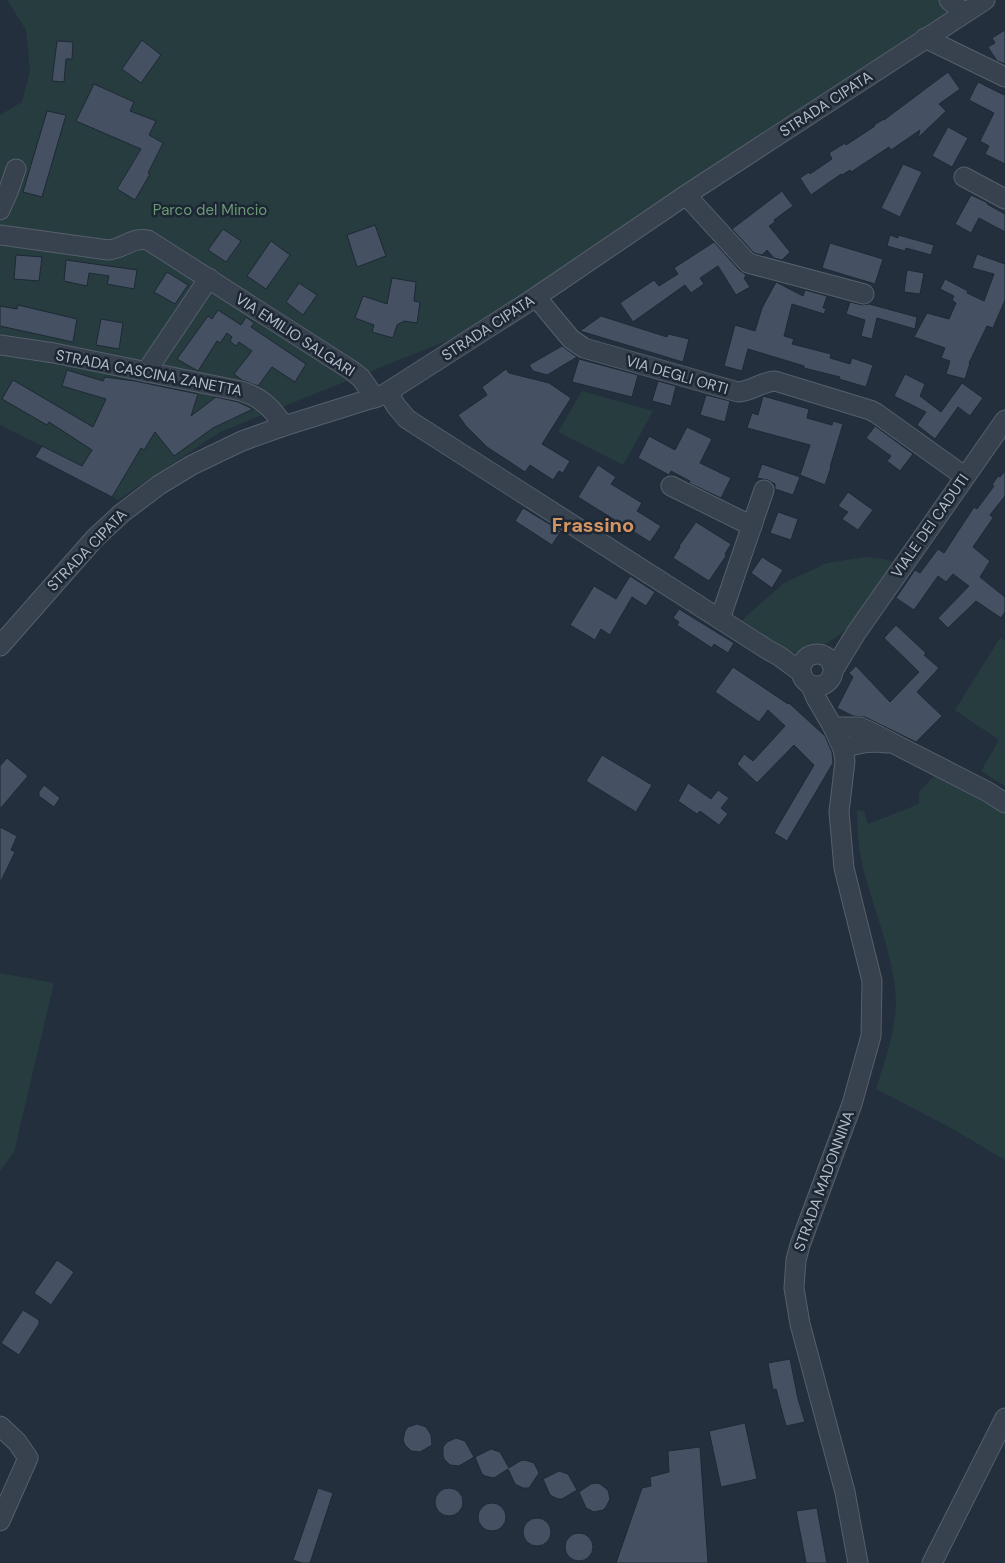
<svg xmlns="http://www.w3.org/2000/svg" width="1005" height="1563" font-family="'DM Sans',sans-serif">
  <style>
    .green { fill: #263c3f }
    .building { fill: #455162; stroke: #1f2835 }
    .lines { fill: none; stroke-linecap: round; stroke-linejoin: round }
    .minor-casing { stroke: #565f6c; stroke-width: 21 }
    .minor { stroke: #38414e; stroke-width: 19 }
    .labels { text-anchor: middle; stroke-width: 5; stroke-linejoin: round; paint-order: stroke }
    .street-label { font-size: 15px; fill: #b4bcc9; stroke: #1d2633 }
    .park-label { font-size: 15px; fill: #6b9a76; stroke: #1d2633 }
    .district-label { font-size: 20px; font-weight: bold; fill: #d59563; stroke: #1d2633 }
  </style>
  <rect width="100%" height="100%" fill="#242f3e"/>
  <g class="green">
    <path d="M7,0H986L455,340L454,338L220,432L118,500L35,457L42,446L0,425V115L22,102L30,71L26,30Z"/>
    <path d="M582,391L653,411L623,465L558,432Z"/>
    <path d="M865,557L883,559L897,563C876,594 849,639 811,650C806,651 800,654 796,653C783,652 753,631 741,624V622L752,611L784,583L827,563Z"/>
    <path d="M1000,638L1005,641V786L981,771L999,740L955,710Z"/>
    <path d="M936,774L1005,811V1160L949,1127L876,1089C885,1061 896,1029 896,1000C894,952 872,908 862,863C858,845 857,828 857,810L864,811L868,824L919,804V792Z"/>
    <path d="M0,973L54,983L14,1152L0,1171Z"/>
  </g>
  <g class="building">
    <path d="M1005,30V64L997,61L988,47L995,43L992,38Z"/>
    <path d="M142,40L161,55L141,83L122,69Z"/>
    <path d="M57,41L73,42L72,59H66L64,82L52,81Z"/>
    <path d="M948,72L960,89L939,104L946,111L918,138L920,130L891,150L889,147L851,172L850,170L842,175L841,174L811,195L800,178L809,172L810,174L832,159L829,153L845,143L846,145L875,126L874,125L884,119V120Z"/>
    <path d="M978,82L1004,95L1005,93V164L985,154L989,146L980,141L994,113L969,100Z"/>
    <path d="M94,84L134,102L130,111L156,121L149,135L163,143L148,173L150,174L135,200L117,189L141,149L76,121Z"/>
    <path d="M47,111L66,115L42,197L23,192Z"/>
    <path d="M948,127L968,138L952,167L932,156Z"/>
    <path d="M903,164L922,172L900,217L881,208Z"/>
    <path d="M782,191L793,206L774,220L775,222L769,226L790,252L782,260L774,258L767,250L762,255L754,253L732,229Z"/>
    <path d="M971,195L988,203L987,204L1005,214V232L979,218L971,233L955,224Z"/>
    <path d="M375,225L386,256L357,267L347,235Z"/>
    <path d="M223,229L241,241L226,262L208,250Z"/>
    <path d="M890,235L898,238V235L934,245L931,255L906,248L905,251L887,246Z"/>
    <path d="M271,241L290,255L266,289L247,276Z"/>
    <path d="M714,242L740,271L744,273L746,276L744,278L750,287L736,295L718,266L700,278L704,284L691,293L685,285L633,322L620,303L654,280L659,286L678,274L674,268Z"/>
    <path d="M830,243L883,259L875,284L822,268Z"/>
    <path d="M977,254L1005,264V300L993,328L987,326L969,363H970L965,379L946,374L950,361L941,358L945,348L914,337L927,313L949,319L956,303L952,300L954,296L940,289L945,279L968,291L967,293L984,301L994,274L972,268Z"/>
    <path d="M16,255L42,257L39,281L14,279Z"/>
    <path d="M66,260L137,270L134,289L107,284L109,276L89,273L87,286L64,281Z"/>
    <path d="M907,270L924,273L920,294L904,292Z"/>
    <path d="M167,272L188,285L175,304L154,292Z"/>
    <path d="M392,278L416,282L414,301L420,302L417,323L404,321L397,325L393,338L372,332L374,325L355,318L363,296L387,304Z"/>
    <path d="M776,282L803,296L805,290L827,296L823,308L826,309L824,314L792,304L784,336L794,339L792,344L831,354L830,358L850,364L852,358L873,365L866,387L839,379L840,377L804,368V366L748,349L742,371L724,366L735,325L755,331L762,308Z"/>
    <path d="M299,283L317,295L303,315L286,302Z"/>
    <path d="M850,302L862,305L869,304L917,317L915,329L877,318L872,339L861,336L865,320L846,314Z"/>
    <path d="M18,305L77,319L73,342L0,326V306L17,309Z"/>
    <path d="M218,310L241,325L246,317L254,323L251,327L306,364L295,382L272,367L258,386L242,380L234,374L252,351L239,342L236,346L230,341L232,337L227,333L220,343L217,341L198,371L177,359L208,316L212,319Z"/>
    <path d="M601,316L667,337L668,334L689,339L683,362L580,331Z"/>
    <path d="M101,319L123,323L119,349L96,345Z"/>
    <path d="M562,346L577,357L547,375L533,371L529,365Z"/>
    <path d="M579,359L638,375L632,397L572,382Z"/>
    <path d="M506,369L509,373L549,383L571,398L542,444L570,461L563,473L559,471L553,480L530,465L525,472L487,447L466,426L458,415L487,395L482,387Z"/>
    <path d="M67,370L103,381L105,377L135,381L198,394L191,416L216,397L238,402L253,409L213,428L174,456L155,432L144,450L141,448L112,497L35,457L42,446L82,466L92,450L49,422L47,425L2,399L13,380L93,427L106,399L62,386Z"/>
    <path d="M905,374L925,384L920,396L941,412L962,383L983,398L970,416L958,407L935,439L917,425L926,412L894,396Z"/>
    <path d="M658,381L676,386L671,406L652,401Z"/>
    <path d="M706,395L730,401L725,422L700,415Z"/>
    <path d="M763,396L809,409L807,418L832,425L833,421L843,424L830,467H831L825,485L800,475L810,445L747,428L752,413L758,415Z"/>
    <path d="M875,426L913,454L900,471L887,461L891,456L866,438Z"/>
    <path d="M687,427L712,439L700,463L731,478L721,498L689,483L690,481L671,471L669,475L638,458L649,436L675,450Z"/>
    <path d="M762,464L800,477L793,495L775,489V484L768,480L757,478Z"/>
    <path d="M598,465L616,477L611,484L642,503L637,511L661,526L650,542L578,497Z"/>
    <path d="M1005,471V496L990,515L993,518L973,547L990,561L980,577L1005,597V612L1001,618L976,601L948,628L938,618L969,586L953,574L946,582L938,576L914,610L896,598L915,570L920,573L938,549L944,553L974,507L977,509L994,486L992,485L998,476L1000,477Z"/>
    <path d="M848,492L873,510L858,530L842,519L848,512L838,506Z"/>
    <path d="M523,508L561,531L552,545L515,521Z"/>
    <path d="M778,512L798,519L791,540L770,533Z"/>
    <path d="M696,522L731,544L725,554L726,556L709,581L673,558L680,547L679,546Z"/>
    <path d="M762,557L783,570L772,588L751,573Z"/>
    <path d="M630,576L655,592L646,606L632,597L610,635L601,629L595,640L570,625L594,586L616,599Z"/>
    <path d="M679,609L734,643L728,653L714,644L712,648L677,625L679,622L673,618Z"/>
    <path d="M896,625L926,653L924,655L939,668L917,692L942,716L916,742L865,717L853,716L837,708L853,677L849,673L856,666L890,702L919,672L884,638Z"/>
    <path d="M733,667L788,704L789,703L825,736L832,752L833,763L787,841L774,833L814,765L794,745L757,783L737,764L744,754L753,761L785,726L768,710L759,722L715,692Z"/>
    <path d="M602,755L652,785L636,812L586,781Z"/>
    <path d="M7,758L28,776L0,809V766Z"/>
    <path d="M688,783L711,799L718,790L729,798L721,808L728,814L719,825L700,811L697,814L678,801Z"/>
    <path d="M44,785L60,798L54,807L39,796V792Z"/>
    <path d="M0,827L17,836L11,850L15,852L0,883Z"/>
    <path d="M57,1260L74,1272L51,1305L34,1293Z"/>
    <path d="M23,1310L39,1320V1324L19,1355L1,1343Z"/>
    <path d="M790,1359L798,1399L805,1422L786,1426L776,1389L773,1390L768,1363Z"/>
    <path d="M745,1423L757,1479L721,1487L709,1431Z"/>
    <path d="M417,1424L426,1427L431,1435L432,1445L420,1452L411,1451L405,1445L403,1440L405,1431L408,1427Z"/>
    <path d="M456,1438L465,1441L474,1457L459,1466L450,1465L444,1459L443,1455V1447L447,1442Z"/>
    <path d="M700,1447L708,1563H616L642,1488L651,1486L650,1477L669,1472L668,1451Z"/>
    <path d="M491,1449L500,1452L509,1468L520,1461L525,1460L534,1463L539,1473L529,1488H523L515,1484L508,1469L494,1478L485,1476L482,1474L475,1457Z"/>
    <path d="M559,1471L568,1474L577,1490L562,1499H558L550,1495L543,1479Z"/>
    <path d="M596,1483L600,1484L608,1490L610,1499L606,1507L603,1510L594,1512L586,1508L579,1492L591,1484Z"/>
    <circle cx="449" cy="1502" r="14"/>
    <path d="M318,1488L333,1493L310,1563H302L293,1560Z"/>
    <circle cx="492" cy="1517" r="14"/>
    <path d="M817,1508L827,1563H806L796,1511Z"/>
    <circle cx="537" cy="1532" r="14"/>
    <circle cx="579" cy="1547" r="14"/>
  </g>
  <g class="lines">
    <defs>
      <g id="minor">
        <path d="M949,0L964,13"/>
        <path d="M925,38L1005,77"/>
        <path d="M964,177L1005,199"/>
        <path d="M686,195L748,263L864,294"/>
        <path d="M0,210L8,192L16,169"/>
        <path d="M0,235L108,250C124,249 131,237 148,240L351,370L361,378L375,398"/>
        <path d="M536,297L571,339L584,348L738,392C752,391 761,382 775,381L870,410L876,413L964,476"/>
        <path d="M0,345L54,353L241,391C261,397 272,408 284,426"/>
        <path d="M146,372L209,278"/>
        <path d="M388,392L396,406L407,419L765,648L779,656L801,672"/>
        <path d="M671,486L752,526"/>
        <path d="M720,619L764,490"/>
        <path d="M0,646L95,538L122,513L159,485L192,465L242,441L284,426L383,395L536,297L686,195L985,0"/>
        <circle cx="817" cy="670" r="16"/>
        <path d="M834,669L856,633L1005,420"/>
        <path d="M811,686L816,698L833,727L843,749L845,761L839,812L844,868L872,981L871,1036L852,1104L800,1245L796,1260L794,1288L800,1324L845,1492L858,1563"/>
        <path d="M833,727H860L873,733L988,792L1005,803"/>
        <path d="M843,749C858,742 872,741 888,743"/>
        <path d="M0,1426L17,1442L28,1458L0,1521"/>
        <path d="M932,1563L1005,1418"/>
      </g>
    </defs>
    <use href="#minor" class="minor-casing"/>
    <use href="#minor" class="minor"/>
  </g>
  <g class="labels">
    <g class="street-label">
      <text transform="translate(826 104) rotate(-33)" y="5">STRADA CIPATA</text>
      <text transform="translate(488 328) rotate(-33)" y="5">STRADA CIPATA</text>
      <text transform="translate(295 335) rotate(33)" y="5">VIA EMILIO SALGARI</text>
      <text transform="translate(149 373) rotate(11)" y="5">STRADA CASCINA ZANETTA</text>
      <text transform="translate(677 375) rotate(16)" y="5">VIA DEGLI ORTI</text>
      <text transform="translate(930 526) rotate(-55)" y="5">VIALE DEI CADUTI</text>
      <text transform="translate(87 550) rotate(-46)" y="5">STRADA CIPATA</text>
      <text transform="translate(824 1181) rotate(-70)" y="5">STRADA MADONNINA</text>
    </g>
    <g class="park-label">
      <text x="210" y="215">Parco del Mincio</text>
    </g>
    <g class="district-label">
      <text x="593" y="532">Frassino</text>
    </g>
  </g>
</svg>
